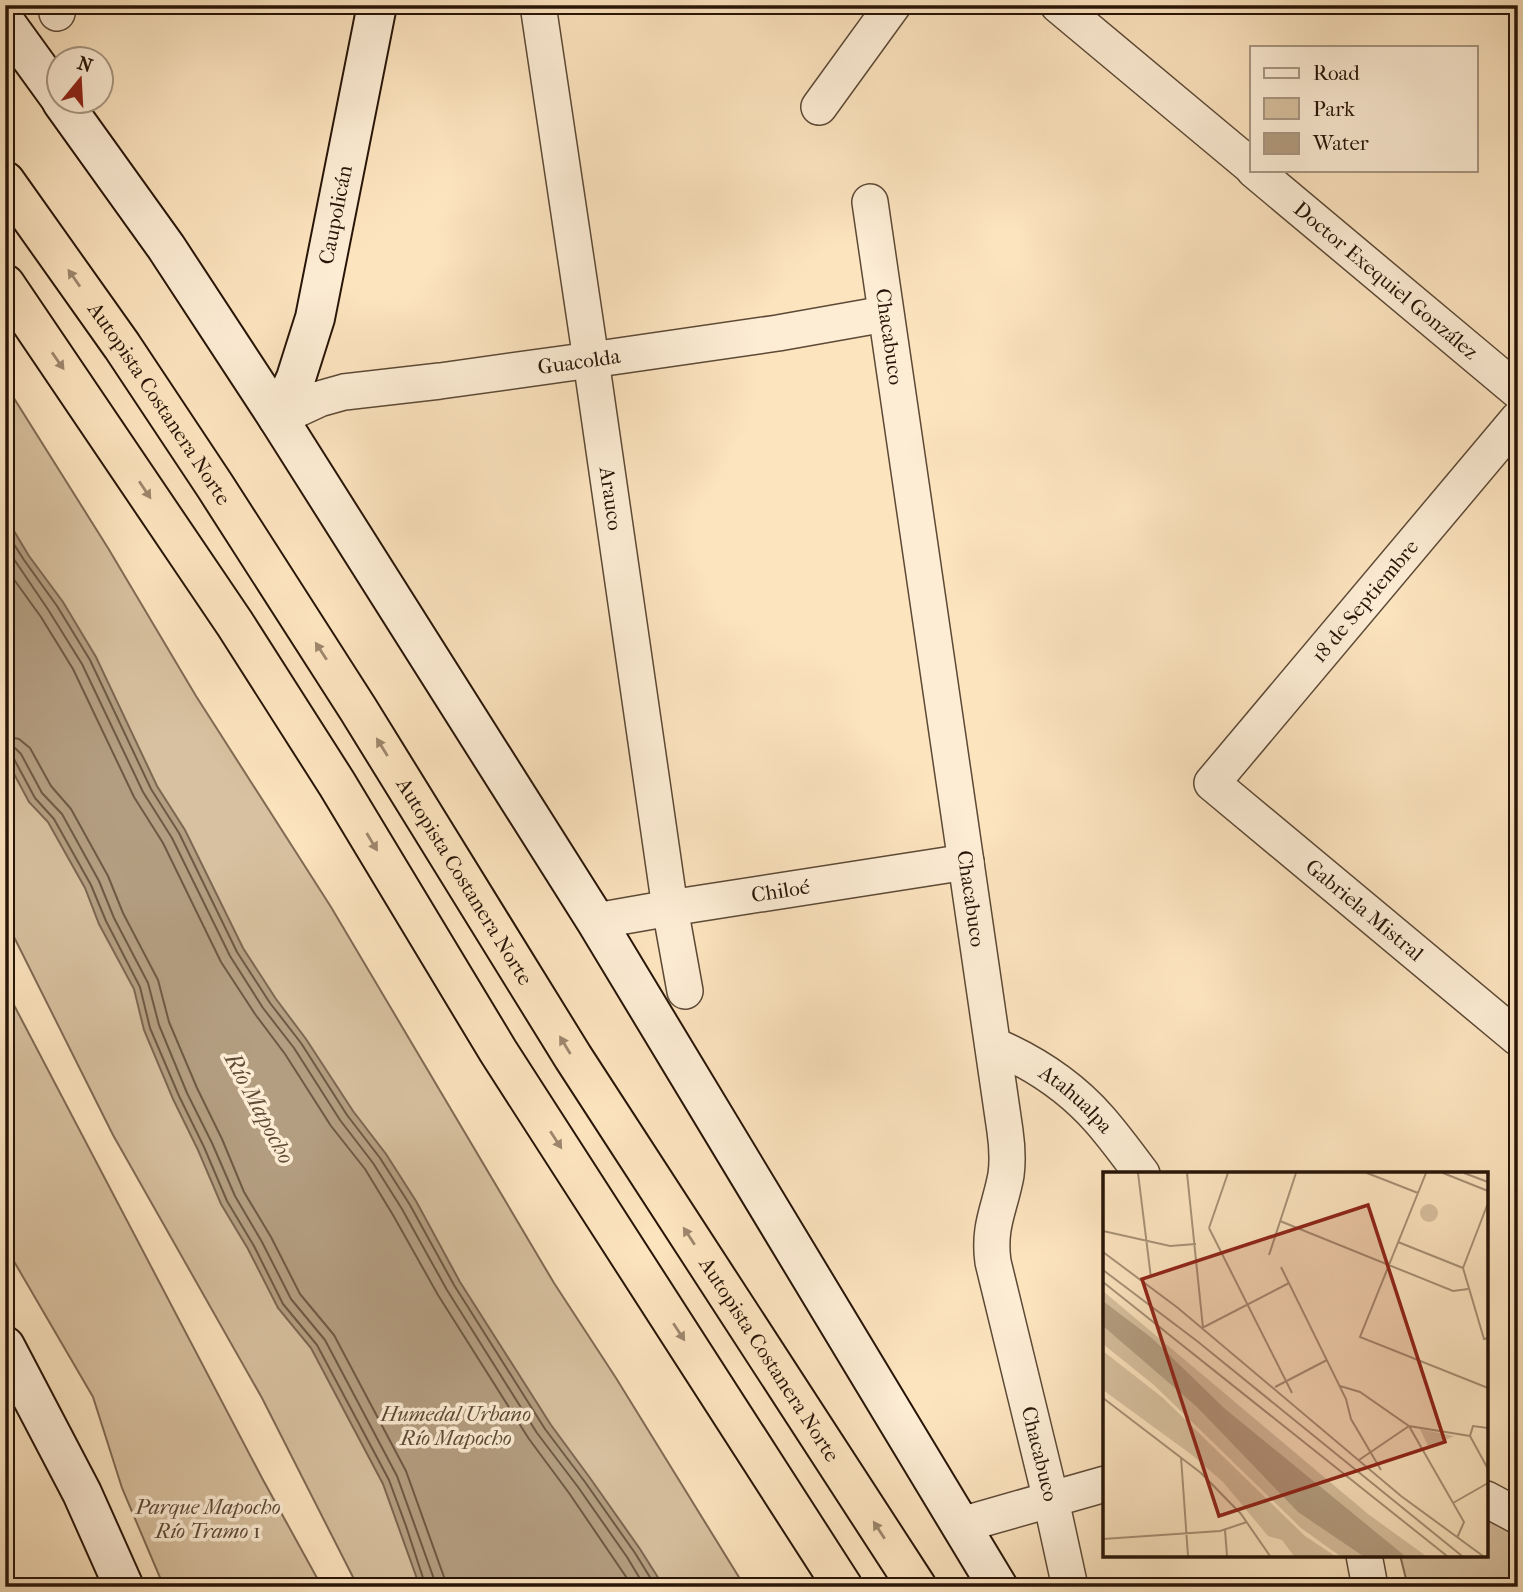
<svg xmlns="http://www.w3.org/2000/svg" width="1523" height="1592" font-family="'IM FELL French Canon',serif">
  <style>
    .green { fill: #d8c1a0; stroke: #806b54; stroke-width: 2 }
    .water { fill: #b49e81; stroke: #7c6751; stroke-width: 2 }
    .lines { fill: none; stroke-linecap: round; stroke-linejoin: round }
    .shore { stroke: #6e5a44; stroke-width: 2 }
    .street-casing { stroke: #5d4936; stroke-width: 38 }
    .secondary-casing { stroke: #281508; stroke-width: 42 }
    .highway-casing { stroke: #281508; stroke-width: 42 }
    .street { stroke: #fdedd5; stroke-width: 35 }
    .secondary { stroke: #fdedd5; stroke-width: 38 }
    .highway { stroke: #fce4bf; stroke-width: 38 }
    .oneway { fill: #9d876d }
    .labels { text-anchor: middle; stroke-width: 7; stroke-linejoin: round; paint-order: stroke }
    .street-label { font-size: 21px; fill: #281508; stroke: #fdedd5 }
    .park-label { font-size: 21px; font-style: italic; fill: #5d4936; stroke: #fdedd5 }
    .water-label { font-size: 23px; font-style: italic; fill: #604c38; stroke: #fdedd5 }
    .inset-road { fill: none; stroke: #a79176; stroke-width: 2 }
    .view { fill: #8f2418; fill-opacity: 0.15; stroke: #8f2418; stroke-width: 3.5 }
    .inset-edge { fill: none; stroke: #281508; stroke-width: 3.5 }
  </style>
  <rect width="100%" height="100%" fill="#fce4bf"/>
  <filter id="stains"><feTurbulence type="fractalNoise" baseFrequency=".00286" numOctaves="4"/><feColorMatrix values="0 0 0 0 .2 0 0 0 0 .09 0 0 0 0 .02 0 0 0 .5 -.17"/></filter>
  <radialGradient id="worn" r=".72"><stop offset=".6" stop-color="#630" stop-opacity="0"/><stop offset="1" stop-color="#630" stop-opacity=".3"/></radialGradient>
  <g class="green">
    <path d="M5,384L108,548L196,696L331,907L554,1283L616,1378L745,1587H358L262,1398L113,1135L5,919Z"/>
    <path d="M5,988L262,1478L322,1587H164L122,1488L93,1397L5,1246Z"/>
    <path d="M1486,1512L1518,1529V1579L1465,1587H1408L1400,1555H1486Z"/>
  </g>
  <path class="water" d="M5,516L29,556L63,602L96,657L157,786L185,830L243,948L276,999L306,1039L353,1111L386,1154L416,1201L460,1282L551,1425L590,1478L640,1549L664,1587H420L383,1484L311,1348L278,1308L248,1249L221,1204L198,1150L173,1099L144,1030L134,989L99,924L85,888L48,822L29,802L5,757Z"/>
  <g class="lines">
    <g class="shore">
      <path d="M5,530L24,560L57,606L90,660L151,789L179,833L237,952L270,1003L301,1043L347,1115L380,1158L410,1205L454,1285L545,1429L585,1482L635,1553L656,1587"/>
      <path d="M5,546L49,611L82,664L143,792L172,838L230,956L263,1008L294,1048L340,1120L373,1163L402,1209L447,1290L537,1433L578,1487L627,1557L645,1587"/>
      <path d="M5,567L41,617L73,669L134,797L163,843L221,962L255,1014L285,1054L331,1126L365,1169L393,1215L438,1295L529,1439L569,1493L633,1587"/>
      <path d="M5,736L19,739L30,748L51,786L71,809L108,876L123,913L158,980L169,1022L197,1088L222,1139L244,1192L271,1237L300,1294L334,1335L406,1471L444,1577L445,1587"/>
      <path d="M5,747L15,748L21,754L42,793L62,814L99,881L114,918L148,983L159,1025L187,1093L212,1143L235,1196L262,1242L291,1299L325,1340L397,1476L434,1579L435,1587"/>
      <path d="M5,756H10L14,759L35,798L54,819L91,885L106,921L140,987L150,1028L179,1096L204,1147L227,1201L254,1246L283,1304L317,1345L389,1480L406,1526L426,1587"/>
    </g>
    <defs>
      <g id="street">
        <path id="s1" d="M538,5L591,360L670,908L685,991"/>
        <path d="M1058,5L1252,167"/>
        <path d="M57,13L59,5"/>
        <path d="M819,107L893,5"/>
        <path id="s2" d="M1254,170L1518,391"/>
        <path id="s3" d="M870,202L1005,1131C1007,1145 1008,1160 1006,1175C1000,1208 988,1226 993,1262L1051,1500L1070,1587"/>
        <path id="s4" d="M278,418L319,399L344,392L440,381L591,360L778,333L885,314"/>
        <path id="s5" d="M1518,419L1212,783L1518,1038"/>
        <path id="s6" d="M596,921L670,908L966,862"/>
        <path id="s7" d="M993,1045C1033,1062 1069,1085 1099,1119C1114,1136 1128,1155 1142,1174"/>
        <path d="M1486,1499L1518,1516"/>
        <path d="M961,1525L1105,1484"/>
        <path d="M1364,1555L1370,1587"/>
      </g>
      <g id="secondary">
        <path d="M5,22L60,98"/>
        <path d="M62,102L166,247L278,418L596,921L998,1587"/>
        <path id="s8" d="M278,418L296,378L315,318L377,5"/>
        <path d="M5,1346L82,1493L124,1587"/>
      </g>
      <g id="highway">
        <path id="s9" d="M5,181L122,346L215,486L358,709L573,1057L917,1587"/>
        <path d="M5,284L235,624L337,784L498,1051L843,1587"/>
      </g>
    </defs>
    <use href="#street" class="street-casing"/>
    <use href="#secondary" class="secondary-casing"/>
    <use href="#highway" class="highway-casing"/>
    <use href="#street" class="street"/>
    <use href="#secondary" class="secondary"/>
    <use href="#highway" class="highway"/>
  </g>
  <defs><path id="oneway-solid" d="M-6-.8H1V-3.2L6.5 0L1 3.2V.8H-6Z" transform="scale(1.75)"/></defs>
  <g class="oneway">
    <use href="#oneway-solid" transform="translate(74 278) rotate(-125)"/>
    <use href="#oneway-solid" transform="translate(58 361) rotate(55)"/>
    <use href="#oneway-solid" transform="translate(145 490) rotate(56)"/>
    <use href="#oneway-solid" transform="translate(321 651) rotate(-123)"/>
    <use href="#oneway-solid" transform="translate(382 747) rotate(-122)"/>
    <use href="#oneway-solid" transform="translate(372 842) rotate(59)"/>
    <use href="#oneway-solid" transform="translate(565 1045) rotate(-121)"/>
    <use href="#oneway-solid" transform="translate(556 1140) rotate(57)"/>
    <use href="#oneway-solid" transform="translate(689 1236) rotate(-123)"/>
    <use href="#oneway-solid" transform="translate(679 1332) rotate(57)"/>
    <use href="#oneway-solid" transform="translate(879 1530) rotate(-123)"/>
  </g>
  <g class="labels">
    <g class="street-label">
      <text dy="7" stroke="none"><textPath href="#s8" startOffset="212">Caupolicán</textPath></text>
      <text dy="7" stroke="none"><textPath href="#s2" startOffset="172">Doctor Exequiel González</textPath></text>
      <text dy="7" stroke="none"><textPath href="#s3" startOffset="136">Chacabuco</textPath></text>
      <text dy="7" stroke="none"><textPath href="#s4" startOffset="308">Guacolda</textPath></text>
      <text dy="7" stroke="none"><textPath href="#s9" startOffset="271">Autopista Costanera Norte</textPath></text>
      <text dy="7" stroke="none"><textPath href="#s1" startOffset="499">Arauco</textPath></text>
      <text transform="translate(1365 601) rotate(-50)" y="7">18 de Septiembre</text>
      <text dy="7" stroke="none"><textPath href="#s9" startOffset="838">Autopista Costanera Norte</textPath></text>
      <text dy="7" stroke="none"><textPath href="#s6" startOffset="187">Chiloé</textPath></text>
      <text dy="7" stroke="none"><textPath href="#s3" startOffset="704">Chacabuco</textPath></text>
      <text dy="7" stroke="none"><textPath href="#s5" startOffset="674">Gabriela Mistral</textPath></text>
      <text dy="7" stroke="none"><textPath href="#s7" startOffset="100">Atahualpa</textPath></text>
      <text dy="7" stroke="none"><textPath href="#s9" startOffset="1405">Autopista Costanera Norte</textPath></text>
      <text dy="7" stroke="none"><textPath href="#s3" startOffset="1269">Chacabuco</textPath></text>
    </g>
    <g class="park-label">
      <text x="456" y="1421">Humedal Urbano<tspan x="456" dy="24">Río Mapocho</tspan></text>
      <text x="208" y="1514">Parque Mapocho<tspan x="208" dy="24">Río Tramo 1</tspan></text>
    </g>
    <g class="water-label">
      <text transform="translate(260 1108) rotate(62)" y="8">Río Mapocho</text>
    </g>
  </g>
  <g transform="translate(1103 1172)">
    <rect width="385" height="385" fill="#fce4bf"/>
    <path d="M317 41a9 9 0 1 1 18 0a9 9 0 1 1-18 0ZM0,119L265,342L323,384H237L198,356L51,213L0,172ZM0,179L60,226L202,364L232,384H191L179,368L165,364L120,310L89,283L0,218ZM317,257L351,264L326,276Z" fill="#d8c1a0"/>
    <path d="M0,129L50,167L121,236L302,384H260L195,340L94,235L0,154Z" fill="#b49e81"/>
    <path class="inset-road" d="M35,1L48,106M84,1L100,156M264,1L315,21M323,1L257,165L385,216M340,1L385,19M361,1L385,10M177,49L350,119L365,117M106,56L189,221M106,56L125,1M0,59L67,74L93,72M295,70L360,96M0,80L75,136L298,324L380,384M166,83L193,1M178,95L243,227L248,247L278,298M360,96L381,167L385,166M360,96L385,31M0,98L94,169L359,384M0,110L344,384M101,155L186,111M237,214L257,220L306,254L367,264M172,215L224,188M0,226L98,301L138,342L167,384M306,254L361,350L354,366M367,264L385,297M367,264L370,254L385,256M78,285L85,384M256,288L306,254M350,331L385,311M122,358L124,384M0,367L117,359L144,350"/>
    <path class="view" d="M265,33L342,270L116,344L39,107Z"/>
    <rect width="385" height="385" class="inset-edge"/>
  </g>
  <rect width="1523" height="1592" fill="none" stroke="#fce4bf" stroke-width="28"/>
  <rect x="7" y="7" width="1509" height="1578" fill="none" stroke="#281508" stroke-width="3.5"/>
  <rect x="14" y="14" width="1495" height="1564" fill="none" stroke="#281508" stroke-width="2"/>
  <rect x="1250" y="46" width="228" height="126" fill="#fdedd5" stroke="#a89783" stroke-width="2"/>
  <rect x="1264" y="68" width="35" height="10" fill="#fdedd5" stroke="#a89783" stroke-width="2"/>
  <text x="1313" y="80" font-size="21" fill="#281508">Road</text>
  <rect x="1264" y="98" width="35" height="21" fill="#d8c1a0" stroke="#a89783" stroke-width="2"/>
  <text x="1313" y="116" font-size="21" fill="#281508">Park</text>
  <rect x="1264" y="133" width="35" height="21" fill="#b49e81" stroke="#a89783" stroke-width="2"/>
  <text x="1313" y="150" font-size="21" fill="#281508">Water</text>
  <g transform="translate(80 80) rotate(18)"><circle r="33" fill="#fdedd5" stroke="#a89783" stroke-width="2"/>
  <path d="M0-5L12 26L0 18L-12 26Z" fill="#8f2418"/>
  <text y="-10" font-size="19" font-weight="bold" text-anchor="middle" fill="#281508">N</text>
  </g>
  <rect width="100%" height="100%" filter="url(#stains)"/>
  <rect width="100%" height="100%" fill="url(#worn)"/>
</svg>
